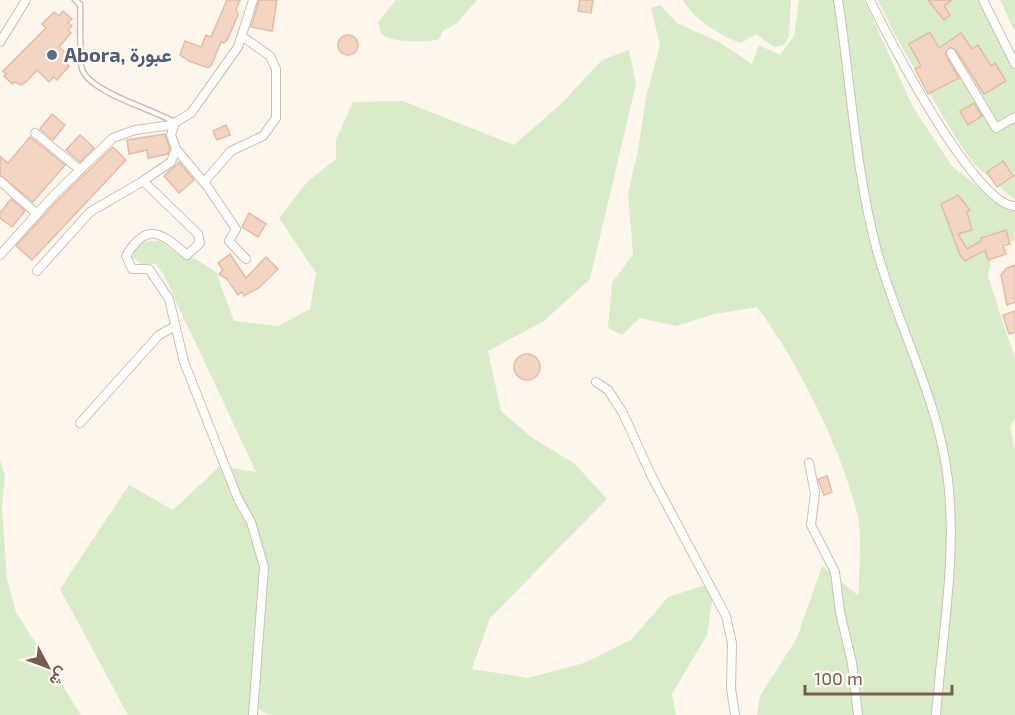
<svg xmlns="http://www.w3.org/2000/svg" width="1015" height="715" font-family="'Exo 2',Vazirmatn,sans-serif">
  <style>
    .green { fill: #d8ecc9 }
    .building { fill: #f3d5c3; stroke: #e6bba3; stroke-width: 1.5 }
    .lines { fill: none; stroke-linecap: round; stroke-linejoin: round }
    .service-casing { stroke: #d1beb0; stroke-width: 7 }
    .minor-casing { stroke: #d1beb0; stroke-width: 10 }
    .service { stroke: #fff; stroke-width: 4 }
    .minor { stroke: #fff; stroke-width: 8 }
    .service-dot { fill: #5c6f8a; stroke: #fffaf3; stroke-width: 2 }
    .labels { text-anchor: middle; stroke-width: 4.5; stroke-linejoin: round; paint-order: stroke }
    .service-label { font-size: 20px; font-weight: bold; fill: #4e5e75; stroke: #fffaf3; text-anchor: start }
  </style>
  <rect width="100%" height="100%" fill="#fdf6ec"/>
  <g class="green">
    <path d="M396,0H477L456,24L443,31L439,39C430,43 389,42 383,35C380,32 379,26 378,22Z"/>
    <path d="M683,0H791L789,36L784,45L774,47L756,34L741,43C722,37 692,18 683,0Z"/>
    <path d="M799,0H864L913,107L952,166L1006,209L1015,211V240L994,246L988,276L1015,359V418L1010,427L1015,449V715H757L760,696L797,638L822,566L859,596C858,572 863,536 857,513C840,446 798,362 757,307L715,314L676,326L640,318L622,335L608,328L612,283L633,254L628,193L638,151L646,97L660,45L651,8L660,5L677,23L719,42L752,64L759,45L780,55L794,36Z"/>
    <path d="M878,0H981L992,29L1015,59V200L974,164L959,143L897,39Z"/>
    <path d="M1000,0H1015V32Z"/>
    <path d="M629,50L636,84L590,279L544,321L488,351L501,411L531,437L575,464L607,499L490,618L472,669L528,678L584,663L631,640L668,597L715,582L707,635L672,694L676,715H269L254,706L251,715H128L60,589L129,485L173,510L220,466L256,472L193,337C179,314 172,284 156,264H141L132,257L139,244L149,241H160L184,258H194L216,272L234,321L278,326L310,309L316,273L279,218L307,182L336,159V140L353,102L403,101L514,145L561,104L602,60Z"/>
    <path d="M0,460L5,476L2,507L7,579L16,612L81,715H0Z"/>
  </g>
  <g class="building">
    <path d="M227,0H240L236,9L238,15L228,38L224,43L221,42L212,64L208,68L189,61L180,55L185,41L201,47L206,35L211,37Z"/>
    <path d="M259,0H277L272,31L251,27Z"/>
    <path d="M580,0H593L591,13L578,11Z"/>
    <path d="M928,0H952L944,6L950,15L944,20Z"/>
    <path d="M63,11L72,19L68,22L72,26L68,30L71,33L59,47L71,58L66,63L69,66L57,80L54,77L49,82L37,70L26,82L21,85L14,82L12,84L4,76L6,74L3,71L46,28L42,24L54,12L59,16Z"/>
    <path d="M930,32L939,48L961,33L972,49L978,45L991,66L995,63L1006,81L984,94L956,50L950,47L945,54L959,78L928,94L915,69L921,66L909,44Z"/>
    <circle cx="348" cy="45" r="10"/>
    <path d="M974,103L982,116L968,125L960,111Z"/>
    <path d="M52,114L65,125L53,140L40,129Z"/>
    <path d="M226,125L230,135L217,140L213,131Z"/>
    <path d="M165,134L170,149L168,154L148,158L147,150L129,154L127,140Z"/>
    <path d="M80,135L94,148L80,162L66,150Z"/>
    <path d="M30,137L65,165L33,202L0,175V156L8,163Z"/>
    <path d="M113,147L126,160L32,260L16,246L59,199Z"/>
    <path d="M1003,161L1013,176L997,187L987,172Z"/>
    <path d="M179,162L194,180L179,193L164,176Z"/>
    <path d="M958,195L970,210L967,212L972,230L958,234L967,249L981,241V238L1006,230L1010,244L1003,246L1006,254L988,260L985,250L965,261L960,255L941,204Z"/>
    <path d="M11,199L25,211L12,227L0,218V213Z"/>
    <path d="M249,213L266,224L258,237L242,227Z"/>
    <path d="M230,254L246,278L266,257L278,269L260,287L244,296L242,292L238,295L227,279L219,274L223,270L218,263Z"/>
    <path d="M1015,265V302L1007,305L1001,275L1007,268Z"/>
    <path d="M1015,311V332L1009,334L1003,315Z"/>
    <circle cx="527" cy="367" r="13"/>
    <path d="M827,476L832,492L824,495L818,479Z"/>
  </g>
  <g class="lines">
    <defs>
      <path id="service" d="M75,0L80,4C81,19 79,58 82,69C89,92 155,110 174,122"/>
      <g id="minor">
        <path d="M838,0C851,83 855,169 877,251C898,327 939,400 948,480C957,558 942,637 936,715"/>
        <path d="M870,0C887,36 976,207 1015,206"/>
        <path d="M983,0L1015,64"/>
        <path d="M0,42L26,0"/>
        <path d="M951,53L996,128L1015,117"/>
        <path d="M175,122L171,135L176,149L171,162L143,181L198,234L200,243L187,255C163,235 148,219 126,256L132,269H149L169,299L184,362L238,499L251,522L264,567L253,715"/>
        <path d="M35,133L80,170"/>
        <path d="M176,149L207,186L236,229L229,241L246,259"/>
        <path d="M0,181L37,214"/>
        <path d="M204,182L231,151L263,136L276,118V69L270,56L243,37"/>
        <path d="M0,255L54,195L113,138L135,130L171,125L191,113L238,47L253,0"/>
        <path d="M37,271L90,212L143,181"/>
        <path d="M596,382L608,390L623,413L651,475L726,616L732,643L731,688L735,715"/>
        <path d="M80,423L159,335L174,327"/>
        <path d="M809,463L815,493L811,525L835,572L840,612L852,663L858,715"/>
      </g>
    </defs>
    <use href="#service" class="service-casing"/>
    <use href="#minor" class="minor-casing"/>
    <use href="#service" class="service"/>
    <use href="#minor" class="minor"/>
  </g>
  <circle class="service-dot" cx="52" cy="55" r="6"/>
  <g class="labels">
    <g class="service-label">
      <text x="64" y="62">Abora, عبورة</text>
    </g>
  </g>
  <g transform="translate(48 667) rotate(131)" stroke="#fffaf3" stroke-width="4.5" paint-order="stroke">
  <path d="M0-4.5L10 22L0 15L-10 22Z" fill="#7a5c4d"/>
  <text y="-9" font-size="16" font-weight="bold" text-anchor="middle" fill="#7a5c4d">ش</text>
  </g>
  <path d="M805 685v9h147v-9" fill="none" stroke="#7a5c4d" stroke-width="3"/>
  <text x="814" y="685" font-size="18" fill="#7a5c4d" stroke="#fffaf3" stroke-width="4.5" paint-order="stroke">100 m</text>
</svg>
